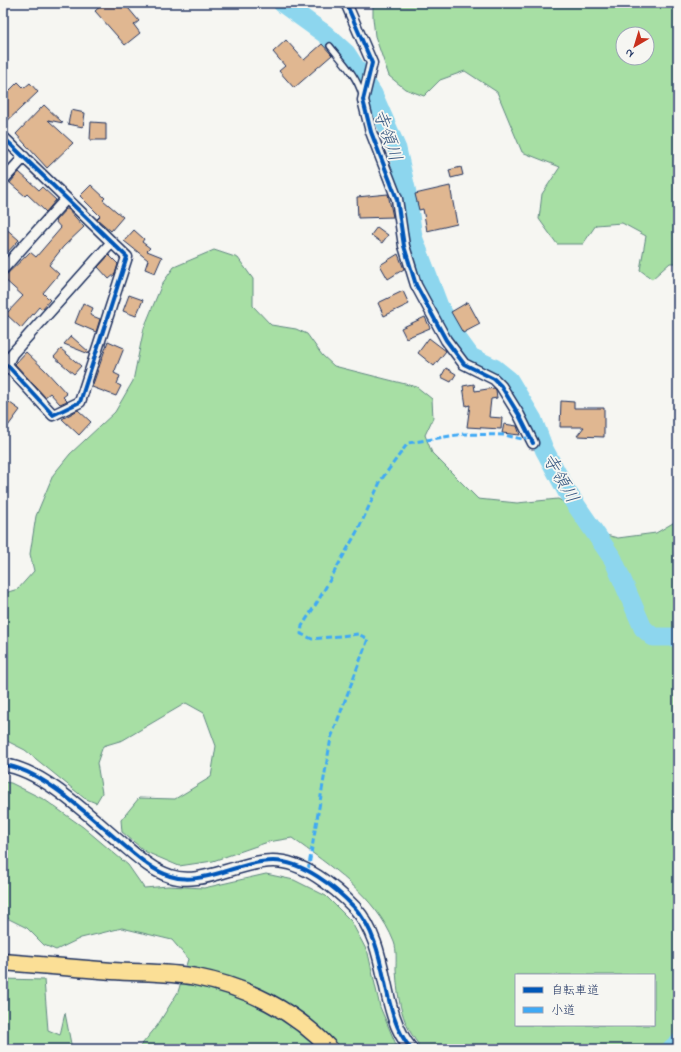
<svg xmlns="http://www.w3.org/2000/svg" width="681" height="1052" font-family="'Indie Flower','Klee One',sans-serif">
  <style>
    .green { fill: #a7dfa4; stroke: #618781; fill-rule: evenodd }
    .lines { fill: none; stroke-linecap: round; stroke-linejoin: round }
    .river { stroke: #8dd6ee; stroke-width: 19 }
    .building { fill: #e0b791; stroke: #1b2f5e }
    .service-casing { stroke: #1b2f5e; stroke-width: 8 }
    .minor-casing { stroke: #1b2f5e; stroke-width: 13 }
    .tertiary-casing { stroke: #1b2f5e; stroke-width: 15 }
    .trunk-casing { stroke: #1b2f5e; stroke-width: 19 }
    .service { stroke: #f6f6f2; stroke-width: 5 }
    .minor { stroke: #f6f6f2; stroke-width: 10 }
    .tertiary { stroke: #f6f6f2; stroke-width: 12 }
    .trunk { stroke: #fbdf96; stroke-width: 16 }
    .quiet { stroke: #3fa9f5; stroke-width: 3; stroke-dasharray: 6 3; stroke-linecap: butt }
    .cycleway-casing { stroke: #f6f6f2; stroke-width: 6 }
    .cycleway { stroke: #0057b8; stroke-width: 4 }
    .labels { text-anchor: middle; stroke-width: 3.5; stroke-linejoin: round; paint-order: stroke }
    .water-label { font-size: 18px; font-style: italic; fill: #385982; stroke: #f6f6f2 }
  </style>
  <rect width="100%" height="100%" fill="#f6f6f2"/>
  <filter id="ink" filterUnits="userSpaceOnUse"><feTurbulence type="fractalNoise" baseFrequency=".025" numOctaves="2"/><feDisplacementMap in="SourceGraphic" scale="8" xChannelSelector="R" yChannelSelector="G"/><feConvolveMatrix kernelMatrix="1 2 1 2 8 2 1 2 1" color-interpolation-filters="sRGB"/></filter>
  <g filter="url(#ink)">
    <g class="green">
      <path d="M373,3H678V263H670L652,279L640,270L646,236L622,223L596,225L583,244H557L539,219L542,194L560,167L522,152L497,92L465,71L440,80L424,96L405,89L389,76L375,36L373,18ZM623,34H647V58H623Z"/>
      <path d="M214,250L238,258L253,279V306L271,325L296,329L307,334L322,355L334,366L417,387L432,399L433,418L425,435L432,453L478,499L517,503L558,499L571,506L590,531L618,538L656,533L678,520V1049H422C401,1023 398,1002 396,969C396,961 397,950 394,942C376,896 330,866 292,838L268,842L213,861L179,866L146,852L122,832L121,820L139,798L175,799L211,777L216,746L204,713L186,703L123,740L103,746L97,763L102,793L96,803L84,798L25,750L3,739V596L5,593L18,589L34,571L30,554L36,516L53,475L70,454L115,412L133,381L144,328L162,284L174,267ZM516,975H654V1025H516Z"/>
      <path d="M3,782L11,783L45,800L83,827L128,865L144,888L168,886L204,888L266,874L294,880L326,896L351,921L368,953L380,1007L398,1049H138L157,1026L178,992L188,959L172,940L122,928L81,938L56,950L44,945L27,928L3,916Z"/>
      <path d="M3,979L44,980L48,1030L60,1035L65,1013L72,1049H3Z"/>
    </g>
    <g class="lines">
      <g class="river">
        <path d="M282,3L325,34L346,53L373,94L397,149L407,193L413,237L439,306L460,342L471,357L494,368L509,380L533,420L544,449L567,492L613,559L643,628L653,637H678"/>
        <path d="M671,1049L678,1043"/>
      </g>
    </g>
    <g class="building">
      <path d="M104,3H124L139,21L134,25L140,33L125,45L95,11Z"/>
      <path d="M286,40L304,60L322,44L332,55L294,88L279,71L285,66L273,52Z"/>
      <path d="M18,82L24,88L30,83L38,92L3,125V97Z"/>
      <path d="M44,105L63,123L48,120L73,143L47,168L16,134Z"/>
      <path d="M71,110L85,113L83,127L68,124Z"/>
      <path d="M91,122L106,123V140H90Z"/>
      <path d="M461,167L463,175L451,178L449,170Z"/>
      <path d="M19,172L39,190L42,187L56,200L46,212L27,194L25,196L10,183Z"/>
      <path d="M91,185L105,198L103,200L123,217L111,231L97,219L100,216L80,196Z"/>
      <path d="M450,186L457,224L427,231L423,209L419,210L415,194Z"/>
      <path d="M388,194L393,217L358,218L357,197Z"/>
      <path d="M66,209H68L84,227L63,247L49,265L59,274L43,293L50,300L42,309L39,307L21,328L6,314L23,296L3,278L30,252L36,257L61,228L55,221Z"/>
      <path d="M3,226L19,240L3,257Z"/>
      <path d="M377,227L388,235L382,243L371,235Z"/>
      <path d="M134,230L144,239L142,242L150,248L147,251L162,257L155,273L145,269L148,260L124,241Z"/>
      <path d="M398,254L404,269L388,279L380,265Z"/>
      <path d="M109,255L118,264L115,274L109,279L98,267Z"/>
      <path d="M403,291L409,304L384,316L378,303Z"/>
      <path d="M129,295L143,300L136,316L123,311Z"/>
      <path d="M468,302L480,324L463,333L451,312Z"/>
      <path d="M83,303L93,308L90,315L100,319L96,332L75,323Z"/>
      <path d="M425,317L430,328L406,338L401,328Z"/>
      <path d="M71,336L89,352V354L64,344Z"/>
      <path d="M429,338L446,351L434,366L418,353Z"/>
      <path d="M108,341L124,348L114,373L120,376L117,384L121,386L116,396L92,387Z"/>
      <path d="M61,349L81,366L74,374L54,357Z"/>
      <path d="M26,352L45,370L67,394L63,397L67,401L60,404L50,393L45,397L15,364Z"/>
      <path d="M446,368L456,374L451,382L441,377Z"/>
      <path d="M474,384L475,391L494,388L496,390L497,398L491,399L489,417L502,418L501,429L467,427L470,405L466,406L463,386Z"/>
      <path d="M3,398L20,410L8,426L3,422Z"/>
      <path d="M561,401L574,402V408H604V437L577,436L584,427H560Z"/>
      <path d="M78,410L91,422L79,435L62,419Z"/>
      <path d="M504,424L517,426L520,435L502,433Z"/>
    </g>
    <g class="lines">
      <defs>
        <path id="service" d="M330,46C342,61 357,76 362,95"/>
        <g id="minor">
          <path d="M346,3L372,63L363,100L371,132L397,199L404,246L416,285L446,340L464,364L494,379L501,386L519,415L533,443"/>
          <path d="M3,137L127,257L80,402L53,415L7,365"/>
          <path d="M3,180L24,157"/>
          <path d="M3,269L66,199"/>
          <path d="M4,370L12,354L112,242"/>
        </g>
        <path id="tertiary" d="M3,765C44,769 95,822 127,848C140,859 154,871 170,876C187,882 206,877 223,872C239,867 257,861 273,861C303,861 335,887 355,908C391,948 378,1009 411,1049"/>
        <path id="trunk" d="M3,962C39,965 75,968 112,971C140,973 168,972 196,977C247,987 295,1011 330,1049"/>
      </defs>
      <use href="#service" class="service-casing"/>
      <use href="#minor" class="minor-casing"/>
      <use href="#tertiary" class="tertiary-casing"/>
      <use href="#trunk" class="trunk-casing"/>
      <use href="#service" class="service"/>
      <use href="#minor" class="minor"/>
      <use href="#tertiary" class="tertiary"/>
      <use href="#trunk" class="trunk"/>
      <path class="quiet" d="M308,871L331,738L368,639L358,634L312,639L301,634L302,626L318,601L359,528L381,480L408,443L463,434L504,435L522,439L530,437"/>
      <defs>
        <g id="cycleway">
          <path d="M346,3L372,63L363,100L371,132L397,199L404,246L416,285L446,340L464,364L494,379L501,386L519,415L533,443"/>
          <path d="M3,137L127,257L80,402L53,415L7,365"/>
          <path d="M3,765C44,769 95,822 127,848C140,859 154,871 170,876C187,882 206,877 223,872C239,867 257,861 273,861C303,861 335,887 355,908C391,948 378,1009 411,1049"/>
        </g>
      </defs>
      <use href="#cycleway" class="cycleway-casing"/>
      <use href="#cycleway" class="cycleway"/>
    </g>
  </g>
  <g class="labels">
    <g class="water-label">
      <text transform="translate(388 135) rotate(71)" y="6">寺領川</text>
      <text transform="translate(561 478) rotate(60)" y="6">寺領川</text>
    </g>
  </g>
  <rect width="681" height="1052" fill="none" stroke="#f6f6f2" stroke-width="16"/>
  <rect x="8" y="8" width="665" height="1036" fill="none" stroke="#1b2f5e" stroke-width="1.5" filter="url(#ink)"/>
  <rect x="515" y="974" width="140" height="52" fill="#f6f6f2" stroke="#9ea6b7"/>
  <rect x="523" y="987" width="20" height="6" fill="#0057b8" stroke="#9ea6b7"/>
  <text x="551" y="994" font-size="12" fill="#1b2f5e">自転車道</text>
  <rect x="523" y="1007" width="20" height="6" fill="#3fa9f5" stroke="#9ea6b7"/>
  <text x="551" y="1014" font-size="12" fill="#1b2f5e">小道</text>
  <g transform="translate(635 46) rotate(218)"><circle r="19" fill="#f6f6f2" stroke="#9ea6b7"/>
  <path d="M0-3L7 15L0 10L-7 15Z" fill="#c8321e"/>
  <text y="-6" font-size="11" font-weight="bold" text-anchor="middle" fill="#1b2f5e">N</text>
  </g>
</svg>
